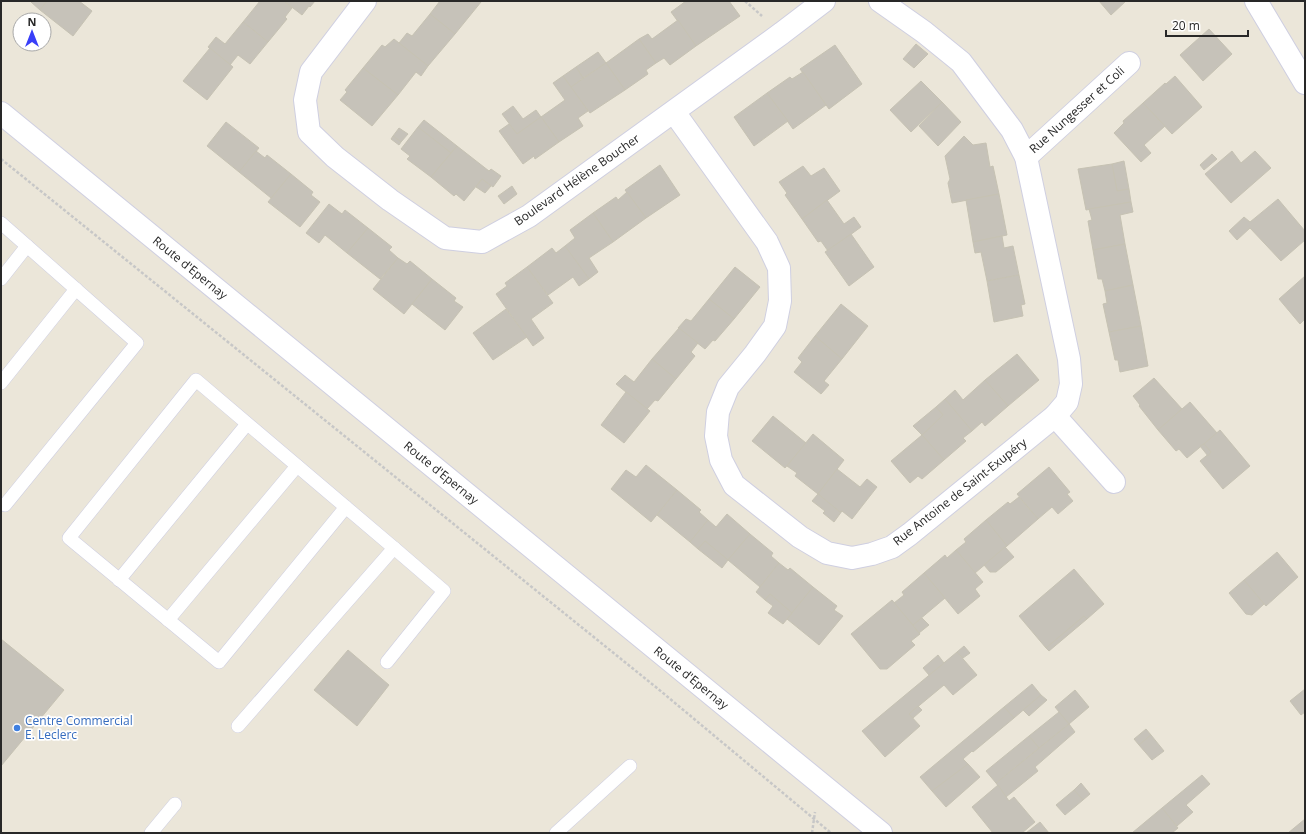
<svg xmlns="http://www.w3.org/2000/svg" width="1306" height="834" font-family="'Open Sans',sans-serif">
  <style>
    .building { fill: #c6c2b9; stroke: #c6c2b3 }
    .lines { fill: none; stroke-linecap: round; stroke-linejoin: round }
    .lane-casing { stroke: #cfcfe1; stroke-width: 14 }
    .street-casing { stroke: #cfcfe1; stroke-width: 24 }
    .secondary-casing { stroke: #cfcfe1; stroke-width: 24 }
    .path { stroke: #c7c7c7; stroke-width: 2.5; stroke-dasharray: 3 2; stroke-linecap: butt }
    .lane { stroke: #fff; stroke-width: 13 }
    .street { stroke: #fff; stroke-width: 22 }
    .secondary { stroke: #fff; stroke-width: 22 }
    .shop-dot { fill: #3f7fe0; stroke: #fff; stroke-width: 1.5 }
    .labels { text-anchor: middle; stroke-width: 3.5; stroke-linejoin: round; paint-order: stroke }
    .street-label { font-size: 12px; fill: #282828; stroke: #fff }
    .shop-label { font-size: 12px; fill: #366cbe; stroke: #fff; text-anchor: start }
  </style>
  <rect width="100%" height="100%" fill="#ebe6d9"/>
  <g class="building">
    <path d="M32,1H47L40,10L31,2Z"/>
    <path d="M47,1H79L92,11L73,36L40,10Z"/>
    <path d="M260,1H284L292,8L285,17L287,19L268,42L243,22Z"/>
    <path d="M284,1H315L310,7L309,6L302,15Z"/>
    <path d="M440,1H480L481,2L455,34L430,14Z"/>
    <path d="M686,1H729L740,16L696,46L671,12Z"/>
    <path d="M1099,1H1126L1111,15Z"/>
    <path d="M430,14L455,34L428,66L399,43L407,33L412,36Z"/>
    <path d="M678,20L696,46L670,65L664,58L656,63L639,39L648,34L652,39Z"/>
    <path d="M243,22L268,42L250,64L238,55L230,65L208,47L216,37L225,44Z"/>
    <path d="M1209,29L1232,54L1203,81L1180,55Z"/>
    <path d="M394,39L428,66L421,76L416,72L398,95L363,68L382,45L385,47Z"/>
    <path d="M639,39L656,63L646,70L648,74L625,90L606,63Z"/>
    <path d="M916,44L928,54L914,68L903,59Z"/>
    <path d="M835,45L862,84L829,109L800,69Z"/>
    <path d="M210,48L233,67L207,100L183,81Z"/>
    <path d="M598,52L606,63L583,78L576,67Z"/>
    <path d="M606,63L625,90L590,113L571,87Z"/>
    <path d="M576,67L583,78L571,87L563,76Z"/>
    <path d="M363,68L398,95L372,126L340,100L347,92L345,90Z"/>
    <path d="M803,72L826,105L793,129L767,93L790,77L792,79Z"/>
    <path d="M563,76L588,111L578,118L583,126L559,142L541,117L565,100L553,83Z"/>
    <path d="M1175,76L1202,107L1172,134L1143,103L1165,83L1166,84Z"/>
    <path d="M921,81L942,102L911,132L890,110Z"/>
    <path d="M767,93L788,121L754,146L734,117Z"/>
    <path d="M942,102L961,122L938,146L919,126Z"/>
    <path d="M1143,103L1165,126L1144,145L1151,153L1141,162L1114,133L1124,123L1123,121Z"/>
    <path d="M513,106L523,119L536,110L541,117L517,134L502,114Z"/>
    <path d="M541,117L559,142L535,159L534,156L523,164L499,131L509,124L517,134Z"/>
    <path d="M424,120L457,146L451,153L418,127Z"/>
    <path d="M226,122L259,148L239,172L207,146Z"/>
    <path d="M418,127L451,153L431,177L407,159L410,156L401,149Z"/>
    <path d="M399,128L408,134L401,142L393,136Z"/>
    <path d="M393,136L401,142L399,145L391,139Z"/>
    <path d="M964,136L973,145L986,143L990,167L993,166L999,194L952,203L948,183L950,179L945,156Z"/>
    <path d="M457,146L489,171L491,169L501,176L493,187L482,179L464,201L456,194L454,196L431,177Z"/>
    <path d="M256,151L265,158L267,155L291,174L271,198L239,172Z"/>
    <path d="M1232,151L1241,163L1255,151L1271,168L1231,203L1205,174Z"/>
    <path d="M1212,154L1217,159L1204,170L1200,165Z"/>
    <path d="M1124,161L1129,189L1117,191L1112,164Z"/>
    <path d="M1112,164L1117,191L1129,189L1131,202L1086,210L1078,169Z"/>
    <path d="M660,165L680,195L646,218L625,190Z"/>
    <path d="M803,166L811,176L824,168L840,191L802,219L785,195L787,193L779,182Z"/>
    <path d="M291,174L313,192L311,195L320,202L300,227L268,202Z"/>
    <path d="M482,179L491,186L485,193L476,187Z"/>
    <path d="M512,186L517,194L504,204L498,196Z"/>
    <path d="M627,192L646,218L613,242L593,213L616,197L618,200Z"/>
    <path d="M999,194L1007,235L973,242L966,200Z"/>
    <path d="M1278,199L1305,231V240L1281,261L1250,228L1237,240L1229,231L1244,217L1250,222Z"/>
    <path d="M827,200L844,224L854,217L861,227L828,251L821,241L818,242L802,219Z"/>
    <path d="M1131,202L1133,212L1120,215L1125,244L1093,250L1088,221L1092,220L1089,209Z"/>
    <path d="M329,204L342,214L345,210L368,228L347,253L325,235L319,243L306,233Z"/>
    <path d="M593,213L613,242L589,258L598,272L589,279L565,246L575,238L570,230Z"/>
    <path d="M368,228L392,247L389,250L398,258L380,279L347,253Z"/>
    <path d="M851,234L874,267L849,286L825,252Z"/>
    <path d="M1002,236L1004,248L1013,246L1019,275L987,281L981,252L975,253L973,242Z"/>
    <path d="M1125,244L1133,285L1105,291L1102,279H1098L1093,250Z"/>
    <path d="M565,246L589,279L579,286L573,277L548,295L527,267L552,248L556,253Z"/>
    <path d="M398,258L407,264L410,261L432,279L404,314L373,289Z"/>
    <path d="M527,267L553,303L531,319L544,338L533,346L496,294L507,286L505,283Z"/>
    <path d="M735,267L760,287L734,319L709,299Z"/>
    <path d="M1019,275L1025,304L1021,305L1023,316L994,322L987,281Z"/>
    <path d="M1305,276V319L1300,324L1279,299Z"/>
    <path d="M432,279L456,298L454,301L463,307L445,330L412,304Z"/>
    <path d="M1133,285L1141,326L1109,332L1103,304L1107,303L1105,291Z"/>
    <path d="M709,299L734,319L715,341L713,340L705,349L678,328L686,319L691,321Z"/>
    <path d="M841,304L868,326L842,359L815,336Z"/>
    <path d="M506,309L527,337L493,360L473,333Z"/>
    <path d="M1141,326L1148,366L1120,372L1118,360H1115L1109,332Z"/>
    <path d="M679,328L698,343L691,352L695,356L676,379L652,359Z"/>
    <path d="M815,336L842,359L824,381L829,385L821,394L794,372L802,362L798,358Z"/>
    <path d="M1017,354L1039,380L1008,406L985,380Z"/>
    <path d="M652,359L676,379L658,401L655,400L647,409L616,384L625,375L634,382Z"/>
    <path d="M1154,378L1182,409L1158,430L1139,406L1140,405L1133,396Z"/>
    <path d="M985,380L1008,406L985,426L982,422L972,431L945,399L955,390L963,400Z"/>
    <path d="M626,392L650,411L624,443L601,425Z"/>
    <path d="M945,399L972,431L963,438L966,441L944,460L922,435L943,415L936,407Z"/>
    <path d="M1190,402L1217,433L1187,458L1179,449L1176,451L1158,430Z"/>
    <path d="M936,407L943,415L922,435L913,426Z"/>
    <path d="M773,416L806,443L785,468L752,441Z"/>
    <path d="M1220,430L1250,466L1223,489L1200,461L1211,452L1204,444Z"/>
    <path d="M813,434L844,460L818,494L795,476L797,473L787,466Z"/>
    <path d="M922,435L944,460L922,479L918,476L910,483L891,461Z"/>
    <path d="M1204,444L1211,452L1208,456L1200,446Z"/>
    <path d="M646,465L677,490L651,522L611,489L626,470L636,477Z"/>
    <path d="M1049,467L1070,492L1067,494L1073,501L1058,514L1052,507L1038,519L1017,494Z"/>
    <path d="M837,469L860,487L867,479L877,487L852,519L842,511L840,512L818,494Z"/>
    <path d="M677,490L701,510L699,512L708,520L690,542L657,515Z"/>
    <path d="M818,494L840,512L842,511L834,522L823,513L825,511L812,501Z"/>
    <path d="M1019,497L1038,519L1007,546L986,520L1008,502L1010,504Z"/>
    <path d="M727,514L750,534L728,560L705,541L698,549L690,542L708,520L716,527Z"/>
    <path d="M986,520L1007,546L975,573L956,550L966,542L964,539Z"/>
    <path d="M750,534L773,553L771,556L779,563L760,587L728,560Z"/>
    <path d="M705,541L728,560L722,568L698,549Z"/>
    <path d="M1005,547L1014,557L996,572H990L984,565Z"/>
    <path d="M956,550L983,582L975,589L980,596L958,614L924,573L945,555L947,558Z"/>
    <path d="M1277,552L1298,577L1266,606L1244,580Z"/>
    <path d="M779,563L788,570L790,568L813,587L792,613L770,594L765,600L756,592Z"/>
    <path d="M1074,569L1104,604L1087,619L1084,616L1046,648L1019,616Z"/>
    <path d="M924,573L945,598L913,625L894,603L904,595L902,592Z"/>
    <path d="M1244,580L1264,604L1252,615L1246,614L1229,593Z"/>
    <path d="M813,587L837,606L834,610L843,616L819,645L787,619Z"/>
    <path d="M770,594L792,613L783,624L768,613L773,606L765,600Z"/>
    <path d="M892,600L920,634L911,641L915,645L887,669H880L851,634Z"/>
    <path d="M1084,616L1087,619L1049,651L1046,648Z"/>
    <path d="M922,618L929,625L919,633L913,625Z"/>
    <path d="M1,639L64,690L1,766Z"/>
    <path d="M964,646L970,653L963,658L957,652Z"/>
    <path d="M348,650L389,685L357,726L314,690Z"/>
    <path d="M957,652L977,675L953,695L944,685L909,714L920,726L885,757L862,731Z"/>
    <path d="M938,655L944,663L929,675L923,668Z"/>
    <path d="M1032,684L1041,695L1014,718L1004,707Z"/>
    <path d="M1305,689V712L1301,715L1290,701Z"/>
    <path d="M1075,690L1089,707L1069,724L1055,707Z"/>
    <path d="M1041,695L1047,700L1029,716L1023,710Z"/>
    <path d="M918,706L922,710L913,718L909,714Z"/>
    <path d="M1004,707L1014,718L973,752L972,751L963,759L968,764L932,791L920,777Z"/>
    <path d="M1059,712L1069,724L1039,748L1029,736Z"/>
    <path d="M1069,724L1075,732L1035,767L1038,771L1006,797L996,783Z"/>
    <path d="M1146,729L1151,735L1139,745L1134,739Z"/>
    <path d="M1151,735L1164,751L1152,760L1139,745Z"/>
    <path d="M1029,736L1039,748L996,783L986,771Z"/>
    <path d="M968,764L980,777L946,807L932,791Z"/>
    <path d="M1202,775L1210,784L1186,805L1193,812L1177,826L1162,808Z"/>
    <path d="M1081,783L1090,794L1083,800L1074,790Z"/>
    <path d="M998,785L1009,801L1014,797L1035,822L1022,833H993L972,807Z"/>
    <path d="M1074,790L1083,800L1065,815L1056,805Z"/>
    <path d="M1162,808L1178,828L1172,833H1132Z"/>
    <path d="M1305,819V833H1288Z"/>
    <path d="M1040,822L1049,833H1026Z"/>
  </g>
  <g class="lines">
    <defs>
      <g id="lane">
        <path d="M1,223L137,343L5,505"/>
        <path d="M1,279L27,246"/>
        <path d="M1,383L76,289"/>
        <path d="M119,580L247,424"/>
        <path d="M168,620L297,466"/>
        <path d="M387,662L444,591L394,548"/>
        <path d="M238,726L394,548L196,380L69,538L219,662L346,507"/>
        <path d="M151,833L175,804"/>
        <path d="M556,833L630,766"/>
      </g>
      <g id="street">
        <path d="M365,1L311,72L305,100L309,132L335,157L390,200L445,238L482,242L529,216L782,33L824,1"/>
        <path d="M674,112L767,242L779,268L780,301L775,326L755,354L728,387L718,412L716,436L721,460L734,485L800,537L827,553L852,558L872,554L892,547L910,534L1055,416L1067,402L1071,384L1069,359L1026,157L1012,130L961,62L924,32L880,1"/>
        <path d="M1026,157L1129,63"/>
        <path d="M1055,416L1114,482"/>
      </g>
      <g id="secondary">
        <path d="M1256,1L1305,83"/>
        <path d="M1,113L881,833"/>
      </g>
    </defs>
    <use href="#lane" class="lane-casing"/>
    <use href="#street" class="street-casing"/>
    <use href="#secondary" class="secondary-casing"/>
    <g class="path">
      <path d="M745,1L762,16"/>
      <path d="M1,159L657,688L831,833"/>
      <path d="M812,833L815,812"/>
    </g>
    <use href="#lane" class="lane"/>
    <use href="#street" class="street"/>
    <use href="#secondary" class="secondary"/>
  </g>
  <circle class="shop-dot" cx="17" cy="728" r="4"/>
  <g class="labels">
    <g class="street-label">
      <text transform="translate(1077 110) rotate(-42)" y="4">Rue Nungesser et Coli</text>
      <text transform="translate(577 180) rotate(-35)" y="4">Boulevard Hélène Boucher</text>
      <text transform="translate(190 268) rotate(39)" y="4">Route d'Epernay</text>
      <text transform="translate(441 473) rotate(39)" y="4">Route d'Epernay</text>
      <text transform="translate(960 492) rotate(-38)" y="4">Rue Antoine de Saint-Exupéry</text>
      <text transform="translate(691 678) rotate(39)" y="4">Route d'Epernay</text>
    </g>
    <g class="shop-label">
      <text x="25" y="725">Centre Commercial<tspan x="25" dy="14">E. Leclerc</tspan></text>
    </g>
  </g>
  <rect width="1306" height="834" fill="none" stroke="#282828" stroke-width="4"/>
  <g transform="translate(32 32)"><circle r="19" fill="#ffffff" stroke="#a9a9a9"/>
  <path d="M0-3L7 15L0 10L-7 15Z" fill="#393ff8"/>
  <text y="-6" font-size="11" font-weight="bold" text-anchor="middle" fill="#282828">N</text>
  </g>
  <path d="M1166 30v6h82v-6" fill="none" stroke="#282828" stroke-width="2"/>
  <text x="1172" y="30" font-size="12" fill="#282828" stroke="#ffffff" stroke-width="3" paint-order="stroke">20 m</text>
</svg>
